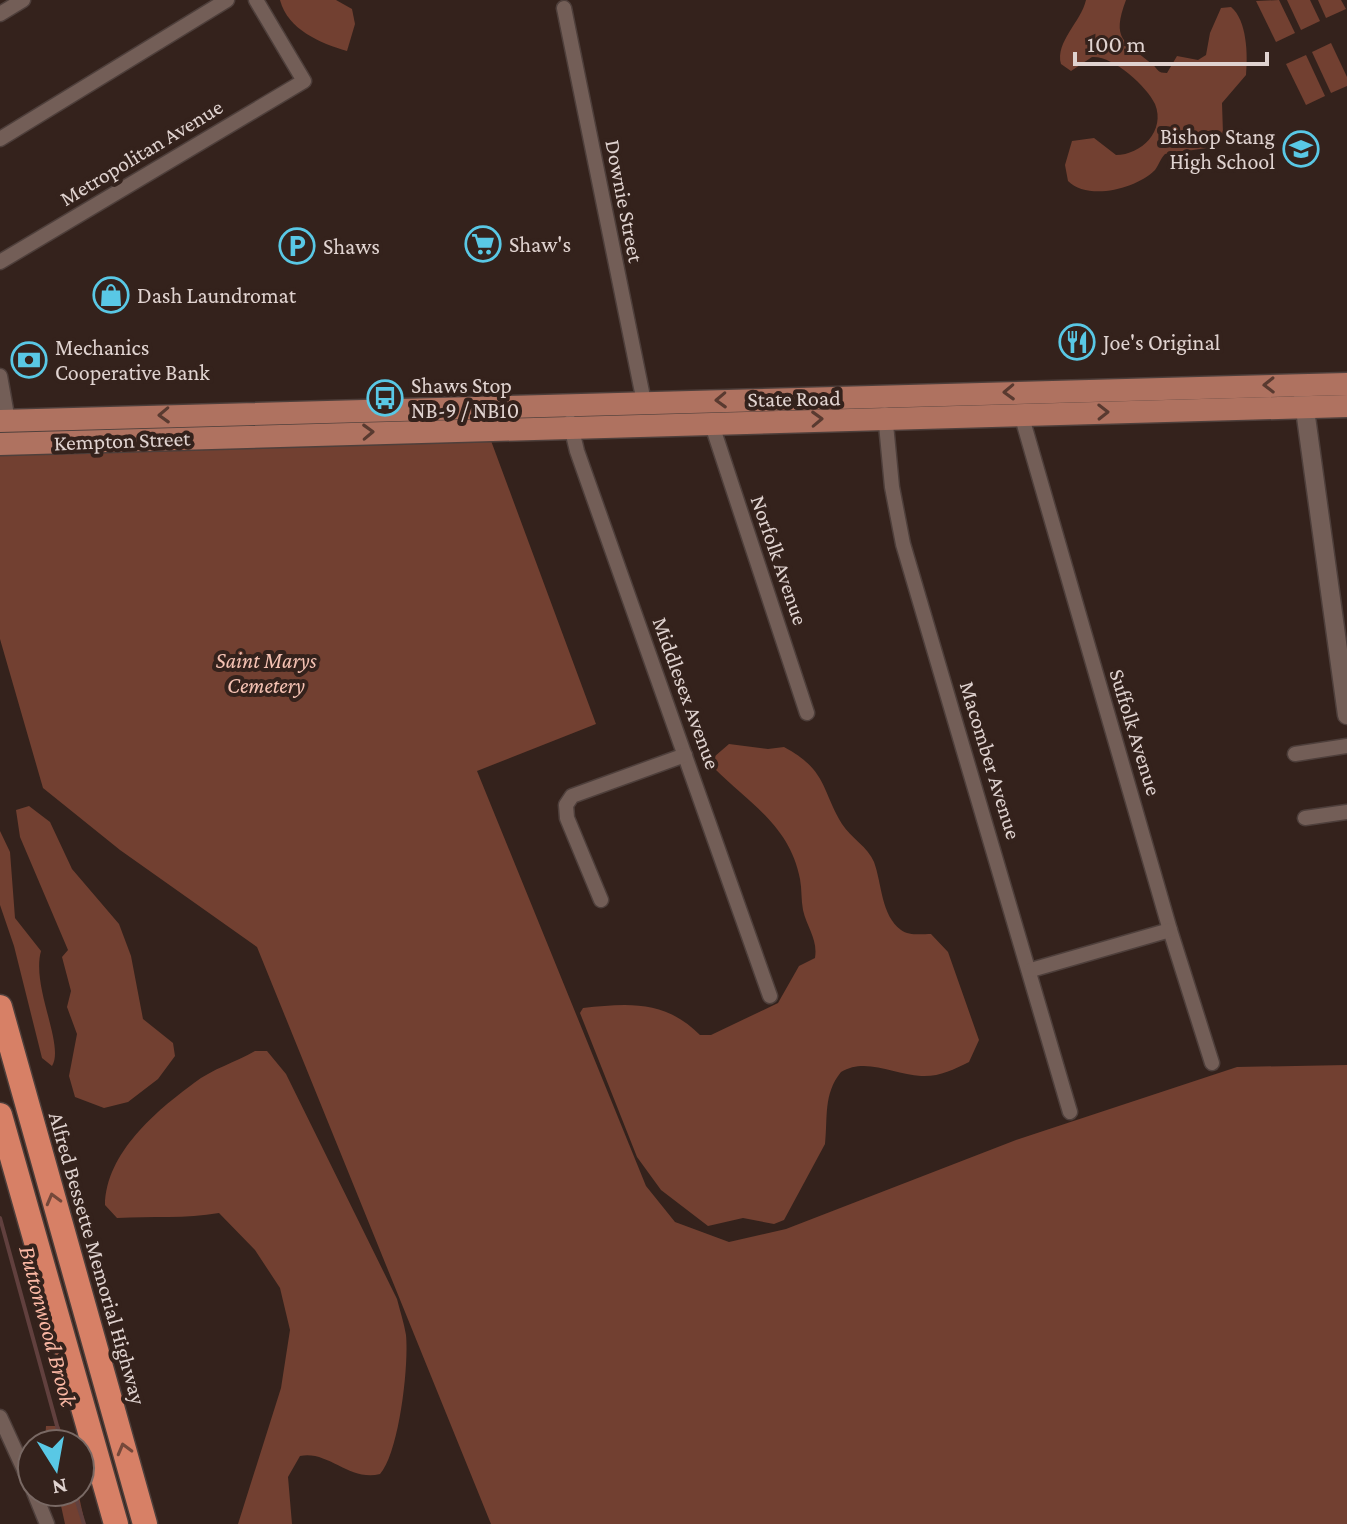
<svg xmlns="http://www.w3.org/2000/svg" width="1347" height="1524" font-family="'Crimson Pro',serif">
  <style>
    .green { fill: #724031 }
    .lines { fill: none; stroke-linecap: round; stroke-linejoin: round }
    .stream { stroke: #61403e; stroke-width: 4 }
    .minor-casing { stroke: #4e3f3b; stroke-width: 17 }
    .tertiary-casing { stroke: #4e3f3b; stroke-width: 21 }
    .primary-casing { stroke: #4e3f3b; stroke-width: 25 }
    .motorway-casing { stroke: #4e3f3b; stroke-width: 27 }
    .minor { stroke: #735e57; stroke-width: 14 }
    .tertiary { stroke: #735e57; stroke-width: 18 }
    .primary { stroke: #af7260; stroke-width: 22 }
    .motorway { stroke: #d78066; stroke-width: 24 }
    .oneway { stroke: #593a30 }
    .oneway2 { stroke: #75483a }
    .labels { text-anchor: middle; stroke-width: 8; stroke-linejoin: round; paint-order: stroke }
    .poi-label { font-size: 22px; fill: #e0d3d0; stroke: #34221c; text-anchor: start }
    .street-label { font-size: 22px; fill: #e0d3d0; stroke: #34221c }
    .park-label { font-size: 22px; font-style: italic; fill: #f5c2b3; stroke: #34221c }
    .water-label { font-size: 24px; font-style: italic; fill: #fbb8a4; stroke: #34221c }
  </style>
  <rect width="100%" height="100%" fill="#34221c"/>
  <g class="green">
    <path d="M280,0H336L352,9L355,24L347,51C320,43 288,30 280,0Z"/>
    <path d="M1086,0H1126C1111,40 1124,41 1152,64C1159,70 1157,73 1167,73L1177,56L1198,60L1206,55L1210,33L1221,8L1231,7C1247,20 1248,55 1246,75L1222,103L1223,134L1214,147L1165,154C1160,159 1159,165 1155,170C1136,189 1088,201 1068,181L1065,165L1072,141L1094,138L1116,155C1141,155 1166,131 1155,104C1147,86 1112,55 1092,57L1071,71L1061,64C1055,42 1081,22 1086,0Z"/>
    <path d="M1279,0L1295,33L1276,42L1256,1Z"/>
    <path d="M1287,0H1310L1320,21L1301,30Z"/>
    <path d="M1318,0H1341L1346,9L1326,18Z"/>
    <path d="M1331,43L1347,77V86L1331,93L1312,52Z"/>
    <path d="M1306,55L1325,96L1306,105L1286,64Z"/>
    <path d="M490,438L596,724L477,771L646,1186L675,1222L729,1242L786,1229L1016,1140L1237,1067L1347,1065V1524H491L257,947L120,850L43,788L0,639V453Z"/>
    <path d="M729,744L768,749L784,747C827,770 821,789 842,824C851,838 868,847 874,862C882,884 881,915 901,930C909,936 922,934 931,934L948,952L979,1040L969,1062C953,1070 939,1077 921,1076C895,1075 866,1057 841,1072C823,1094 828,1118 825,1144L784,1220L774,1224L743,1218L708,1226L661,1190L637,1157L580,1013L583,1008C629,1003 665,1000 700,1035H711L778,1003L799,966L815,958C818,939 807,928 803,910C801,900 802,890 800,879C790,826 750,804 715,769L714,757Z"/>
    <path d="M29,806L50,822L72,869L119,924L131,956L143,1019L173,1043L175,1056L158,1079L128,1102L104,1108L75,1097L69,1076L77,1034L67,1007L71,991L62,957L68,950L20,837L16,810Z"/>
    <path d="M0,831L10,852L15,918L41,951C31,987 65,1045 52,1066L42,1058L14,946L0,905Z"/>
    <path d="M255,1051H267L286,1074L397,1299C400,1311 404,1323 406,1335C409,1366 399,1453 380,1474C350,1482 328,1450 300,1456L288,1477L292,1524H238L281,1388L290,1330L280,1288L255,1250L219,1213C186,1219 151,1216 117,1218L105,1205C106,1153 156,1111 194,1083C212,1069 236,1062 255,1051Z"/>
    <path d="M46,1426H59L67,1444H45Z"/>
    <path d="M58,1492H78L85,1524H65Z"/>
  </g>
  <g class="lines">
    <g class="stream">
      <path d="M0,1218L62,1444"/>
      <path d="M74,1492L84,1524"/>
    </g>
    <defs>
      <g id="minor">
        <path d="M564,8L644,402"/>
        <path d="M0,14L23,0"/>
        <path d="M0,139L227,0"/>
        <path d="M0,262L304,81L256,0"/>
        <path d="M0,376L8,421"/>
        <path d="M885,414L892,487L903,544L1070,1112"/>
        <path d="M1021,414L1170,930L1212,1063"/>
        <path d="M570,422L577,451L770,996"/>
        <path d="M711,422L807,713"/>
        <path d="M1295,754L1347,746"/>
        <path d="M1305,818L1347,812"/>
        <path d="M601,900L567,818L566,805L572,796L685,755"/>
        <path d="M1031,970L1170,930"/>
        <path d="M0,1417L32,1487"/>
        <path d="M34,1492L47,1524"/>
      </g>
      <path id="tertiary" d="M1303,395L1347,715"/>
      <g id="primary">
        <path d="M0,421L1347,384"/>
        <path d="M0,444L1347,406"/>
      </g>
      <g id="motorway">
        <path d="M0,1007L145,1524"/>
        <path d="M0,1115L116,1524"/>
      </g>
    </defs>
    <use href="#minor" class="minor-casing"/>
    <use href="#tertiary" class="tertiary-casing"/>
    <use href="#primary" class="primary-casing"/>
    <use href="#motorway" class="motorway-casing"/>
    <use href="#minor" class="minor"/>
    <use href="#tertiary" class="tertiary"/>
    <use href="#primary" class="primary"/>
    <use href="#motorway" class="motorway"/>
  </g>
  <defs><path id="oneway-chevron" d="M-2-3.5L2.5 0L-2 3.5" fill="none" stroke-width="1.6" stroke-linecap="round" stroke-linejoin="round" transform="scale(2)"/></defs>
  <g class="oneway">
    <use href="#oneway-chevron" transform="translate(1269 385) rotate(179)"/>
    <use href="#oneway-chevron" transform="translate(1009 392) rotate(178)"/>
    <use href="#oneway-chevron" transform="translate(721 400) rotate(178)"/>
    <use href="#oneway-chevron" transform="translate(1103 412) rotate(-1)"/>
    <use href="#oneway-chevron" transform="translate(164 415) rotate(178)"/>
    <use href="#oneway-chevron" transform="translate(817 419) rotate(-2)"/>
    <use href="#oneway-chevron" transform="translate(368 432) rotate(-2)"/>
  </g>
  <g class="oneway2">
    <use href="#oneway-chevron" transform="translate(53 1199) rotate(-105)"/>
    <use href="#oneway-chevron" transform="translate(124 1449) rotate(-105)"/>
  </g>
  <defs>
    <symbol id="school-ring" viewBox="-11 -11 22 22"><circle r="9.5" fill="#34221c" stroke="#59c8e5" stroke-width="1.5"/><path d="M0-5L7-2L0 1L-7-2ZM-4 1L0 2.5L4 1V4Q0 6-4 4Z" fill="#59c8e5"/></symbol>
    <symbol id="supermarket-ring" viewBox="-11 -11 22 22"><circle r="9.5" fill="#34221c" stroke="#59c8e5" stroke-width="1.5"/><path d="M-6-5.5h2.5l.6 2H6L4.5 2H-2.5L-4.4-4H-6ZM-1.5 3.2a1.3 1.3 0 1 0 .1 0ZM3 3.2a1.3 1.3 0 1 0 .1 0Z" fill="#59c8e5"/></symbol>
    <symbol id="parking-ring" viewBox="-11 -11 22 22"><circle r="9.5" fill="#34221c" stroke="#59c8e5" stroke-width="1.5"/><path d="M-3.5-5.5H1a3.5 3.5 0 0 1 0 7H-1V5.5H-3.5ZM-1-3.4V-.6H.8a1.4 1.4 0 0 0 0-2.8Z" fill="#59c8e5"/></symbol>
    <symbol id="shop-ring" viewBox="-11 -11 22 22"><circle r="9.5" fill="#34221c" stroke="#59c8e5" stroke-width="1.5"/><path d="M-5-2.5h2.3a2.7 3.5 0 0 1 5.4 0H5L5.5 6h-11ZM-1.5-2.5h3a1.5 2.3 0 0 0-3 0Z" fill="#59c8e5"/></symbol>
    <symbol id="restaurant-ring" viewBox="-11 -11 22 22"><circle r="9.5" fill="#34221c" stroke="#59c8e5" stroke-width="1.5"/><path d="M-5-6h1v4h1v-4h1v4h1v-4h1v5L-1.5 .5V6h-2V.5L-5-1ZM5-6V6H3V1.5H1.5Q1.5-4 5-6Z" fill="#59c8e5"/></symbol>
    <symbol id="bank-ring" viewBox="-11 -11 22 22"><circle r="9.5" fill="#34221c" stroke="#59c8e5" stroke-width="1.5"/><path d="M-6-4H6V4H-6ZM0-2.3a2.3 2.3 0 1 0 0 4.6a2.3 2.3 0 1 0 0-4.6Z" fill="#59c8e5"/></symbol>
    <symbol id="bus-ring" viewBox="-11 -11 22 22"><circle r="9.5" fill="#34221c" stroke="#59c8e5" stroke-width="1.5"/><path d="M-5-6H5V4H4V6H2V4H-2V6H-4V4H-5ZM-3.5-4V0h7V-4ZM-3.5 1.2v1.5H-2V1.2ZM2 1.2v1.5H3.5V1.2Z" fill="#59c8e5"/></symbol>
  </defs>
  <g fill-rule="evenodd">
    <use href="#school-ring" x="1281" y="129" width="40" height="40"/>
    <use href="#supermarket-ring" x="463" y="224" width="40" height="40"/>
    <use href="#parking-ring" x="277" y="226" width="40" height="40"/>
    <use href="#shop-ring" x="91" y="275" width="40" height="40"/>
    <use href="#restaurant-ring" x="1057" y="322" width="40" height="40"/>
    <use href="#bank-ring" x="9" y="340" width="40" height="40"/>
    <use href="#bus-ring" x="365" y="378" width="40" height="40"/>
  </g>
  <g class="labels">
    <g class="poi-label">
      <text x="1275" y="144" text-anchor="end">Bishop Stang<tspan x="1275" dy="25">High School</tspan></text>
      <text x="509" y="252">Shaw's</text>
      <text x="323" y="254">Shaws</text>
      <text x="137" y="303">Dash Laundromat</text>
      <text x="1103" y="350">Joe's Original</text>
      <text x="55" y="355">Mechanics<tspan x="55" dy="25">Cooperative Bank</tspan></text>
      <text x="411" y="393">Shaws Stop<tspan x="411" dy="25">NB-9 / NB10</tspan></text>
    </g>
    <g class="street-label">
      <text transform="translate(141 152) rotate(-31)" y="8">Metropolitan Avenue</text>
      <text transform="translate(625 201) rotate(79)" y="8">Downie Street</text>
      <text transform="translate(794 398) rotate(-1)" y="8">State Road</text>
      <text transform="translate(122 440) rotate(-2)" y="8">Kempton Street</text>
      <text transform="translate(780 560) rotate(71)" y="8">Norfolk Avenue</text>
      <text transform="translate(687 693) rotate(70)" y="8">Middlesex Avenue</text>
      <text transform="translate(1136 732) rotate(73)" y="8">Suffolk Avenue</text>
      <text transform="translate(991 760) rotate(73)" y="8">Macomber Avenue</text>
      <text transform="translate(98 1258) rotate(74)" y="8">Alfred Bessette Memorial Highway</text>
    </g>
    <g class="park-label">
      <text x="266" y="668">Saint Marys<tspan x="266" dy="25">Cemetery</tspan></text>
    </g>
    <g class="water-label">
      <text transform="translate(48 1326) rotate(75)" y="8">Buttonwood Brook</text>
    </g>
  </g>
  <g transform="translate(56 1468) rotate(169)"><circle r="38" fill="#34221c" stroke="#796964" stroke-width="2"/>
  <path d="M0-6L14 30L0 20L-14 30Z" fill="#59c8e5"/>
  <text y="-12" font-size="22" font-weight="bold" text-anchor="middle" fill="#e0d3d0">N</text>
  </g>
  <path d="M1075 52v12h192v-12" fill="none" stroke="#e0d3d0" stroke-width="4"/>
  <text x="1087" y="52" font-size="24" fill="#e0d3d0" stroke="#34221c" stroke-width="6" paint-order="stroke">100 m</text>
</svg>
